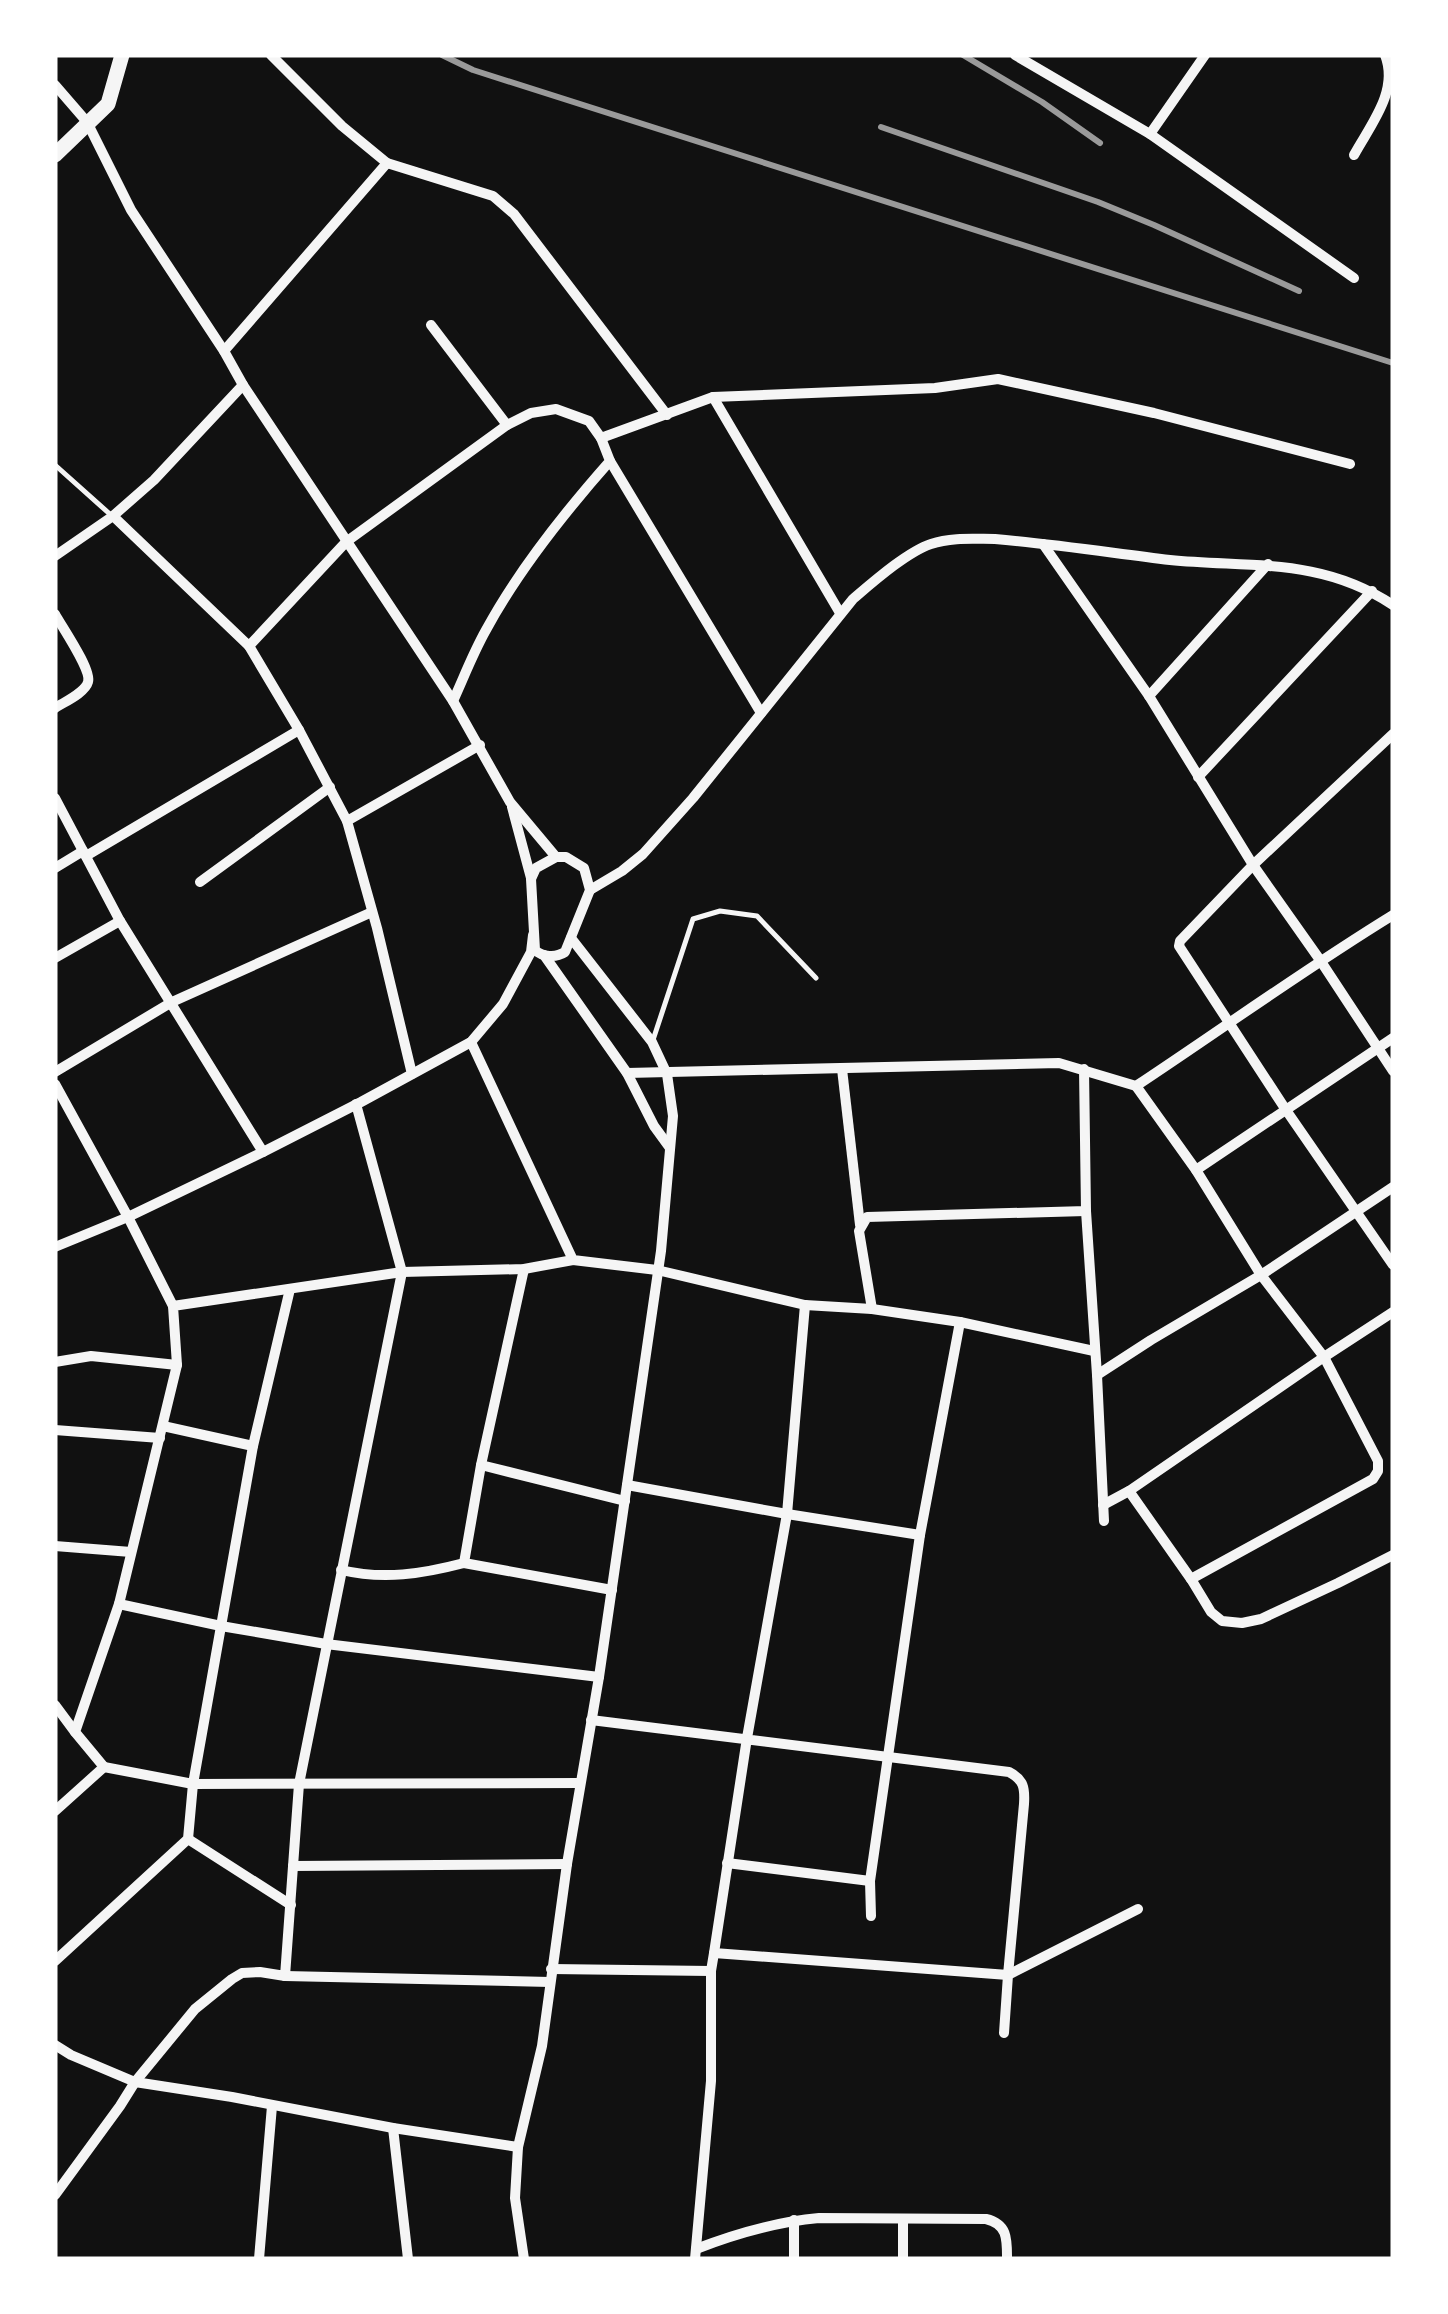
<svg xmlns="http://www.w3.org/2000/svg" width="1448" height="2314" font-family="'Asap Condensed',sans-serif">
  <style>
    .lines { fill: none; stroke-linecap: round; stroke-linejoin: round }
    .service { stroke: #f5f5f5; stroke-width: 5 }
    .minor { stroke: #f5f5f5; stroke-width: 10 }
    .primary { stroke: #f5f5f5; stroke-width: 15 }
    .rail { stroke: #9a9a9a; stroke-width: 6 }
  </style>
  <rect width="100%" height="100%" fill="#111"/>
  <g class="lines">
    <g class="service">
      <path d="M55,465L112,516"/>
      <path d="M653,1040L693,919L720,911L757,916L816,978"/>
    </g>
    <g class="minor">
      <path d="M271,55L342,126L387,163L493,196L514,214L667,415"/>
      <path d="M1015,55L1150,134L1205,55"/>
      <path d="M55,85L87,122L131,210L224,351L243,385L453,701L510,802L556,857"/>
      <path d="M1150,134L1354,278"/>
      <path d="M1354,155C1371,124 1399,91 1385,55"/>
      <path d="M431,325L507,425"/>
      <path d="M224,351L387,163"/>
      <path d="M713,397L840,613"/>
      <path d="M610,461L761,713"/>
      <path d="M113,516L249,646L346,542L507,425L531,413L556,409L589,421L601,438L713,397L935,388L998,379L1154,413L1350,464"/>
      <path d="M1043,544L1149,696L1253,865L1320,960L1393,1071"/>
      <path d="M55,556L113,516L154,480L243,385"/>
      <path d="M55,614C62,627 92,670 88,682C85,693 64,702 55,708"/>
      <path d="M249,646L299,730L347,821"/>
      <path d="M1149,696L1268,564"/>
      <path d="M453,701C464,677 473,653 486,630C519,569 564,513 610,461L601,438"/>
      <path d="M1393,734L1253,865L1180,941L1179,946L1286,1110L1393,1265"/>
      <path d="M1198,777L1372,591"/>
      <path d="M55,798L120,921L263,1152"/>
      <path d="M512,807L531,878"/>
      <path d="M86,856L299,730"/>
      <path d="M556,857H566L584,868L590,890L565,952C556,958 542,957 535,950L531,879L536,868Z"/>
      <path d="M55,868L83,851"/>
      <path d="M200,882L330,787"/>
      <path d="M590,890L622,871L643,854L693,798L853,599C873,582 907,552 931,544C951,537 974,539 995,539C1054,544 1112,553 1170,560C1251,568 1321,557 1393,605"/>
      <path d="M544,955L627,1073L654,1126L670,1148"/>
      <path d="M55,958L120,921"/>
      <path d="M471,1042L573,1260L657,1270L805,1305L872,1309L960,1322L1094,1351"/>
      <path d="M842,1069L860,1225"/>
      <path d="M55,1072L172,1002L372,912"/>
      <path d="M627,1073L1059,1063L1136,1086C1222,1029 1305,969 1393,915"/>
      <path d="M412,1074L377,928L347,821L480,745"/>
      <path d="M55,1084L128,1217L173,1306"/>
      <path d="M1136,1086L1196,1170L1261,1275L1324,1357L1378,1461V1471L1373,1479L1191,1579"/>
      <path d="M1196,1170L1393,1038"/>
      <path d="M1086,1211L1097,1375L1104,1521"/>
      <path d="M55,1247L128,1217L263,1152L361,1102L471,1042L503,1004L531,952L533,935"/>
      <path d="M524,1269L481,1465L625,1501"/>
      <path d="M872,1309L859,1231L867,1217L1086,1211L1084,1069"/>
      <path d="M55,1362L91,1356L177,1365"/>
      <path d="M1097,1375L1151,1340L1261,1275L1393,1187"/>
      <path d="M163,1426L253,1446"/>
      <path d="M55,1430L160,1438"/>
      <path d="M481,1465L464,1563L612,1590"/>
      <path d="M627,1485L787,1514L920,1535L870,1881L871,1916"/>
      <path d="M1129,1491L1191,1579L1211,1612L1222,1621L1242,1623L1261,1619L1338,1583L1393,1555"/>
      <path d="M1103,1505L1129,1491L1324,1357L1393,1312"/>
      <path d="M920,1535L960,1322"/>
      <path d="M55,1546L131,1552"/>
      <path d="M341,1570C384,1580 422,1574 464,1563"/>
      <path d="M119,1604L221,1626L326,1644L599,1677"/>
      <path d="M55,1705L75,1732"/>
      <path d="M591,1720L1009,1772C1024,1780 1025,1788 1024,1804L1008,1975L714,1953L747,1738L787,1514L805,1305"/>
      <path d="M104,1767L193,1784L580,1783"/>
      <path d="M55,1811L104,1767L75,1732L119,1604L177,1365L173,1306L402,1272L524,1269L573,1260"/>
      <path d="M188,1839L291,1905"/>
      <path d="M727,1863L870,1881"/>
      <path d="M293,1866L567,1864"/>
      <path d="M55,1961L188,1839L193,1784L253,1446L290,1289"/>
      <path d="M551,1969L711,1971"/>
      <path d="M285,1976L550,1982"/>
      <path d="M1004,2033L1008,1975L1138,1909"/>
      <path d="M55,2045L71,2055L135,2082L232,2097L393,2128L518,2147"/>
      <path d="M393,2128L408,2259"/>
      <path d="M55,2195L120,2106L135,2082L195,2009L232,1979L242,1973L260,1972L285,1976L299,1784L402,1272L356,1104"/>
      <path d="M696,2249C737,2233 775,2222 819,2218L986,2219C1008,2224 1007,2240 1007,2259"/>
      <path d="M259,2259L272,2106"/>
      <path d="M524,2259L515,2198L518,2147L542,2046L567,1864L599,1677L661,1251L673,1116L667,1074L652,1042L571,938"/>
      <path d="M695,2259L711,2081V1971L714,1953"/>
      <path d="M794,2259V2220"/>
      <path d="M903,2259V2219"/>
    </g>
    <path class="primary" d="M55,155L108,104L122,55"/>
    <g class="rail">
      <path d="M442,55L473,70L1393,363"/>
      <path d="M963,55L1042,102L1100,143"/>
      <path d="M881,127L1098,202L1154,225L1299,291"/>
    </g>
  </g>
  <rect width="1448" height="2314" fill="none" stroke="#ffffff" stroke-width="115"/>
</svg>
